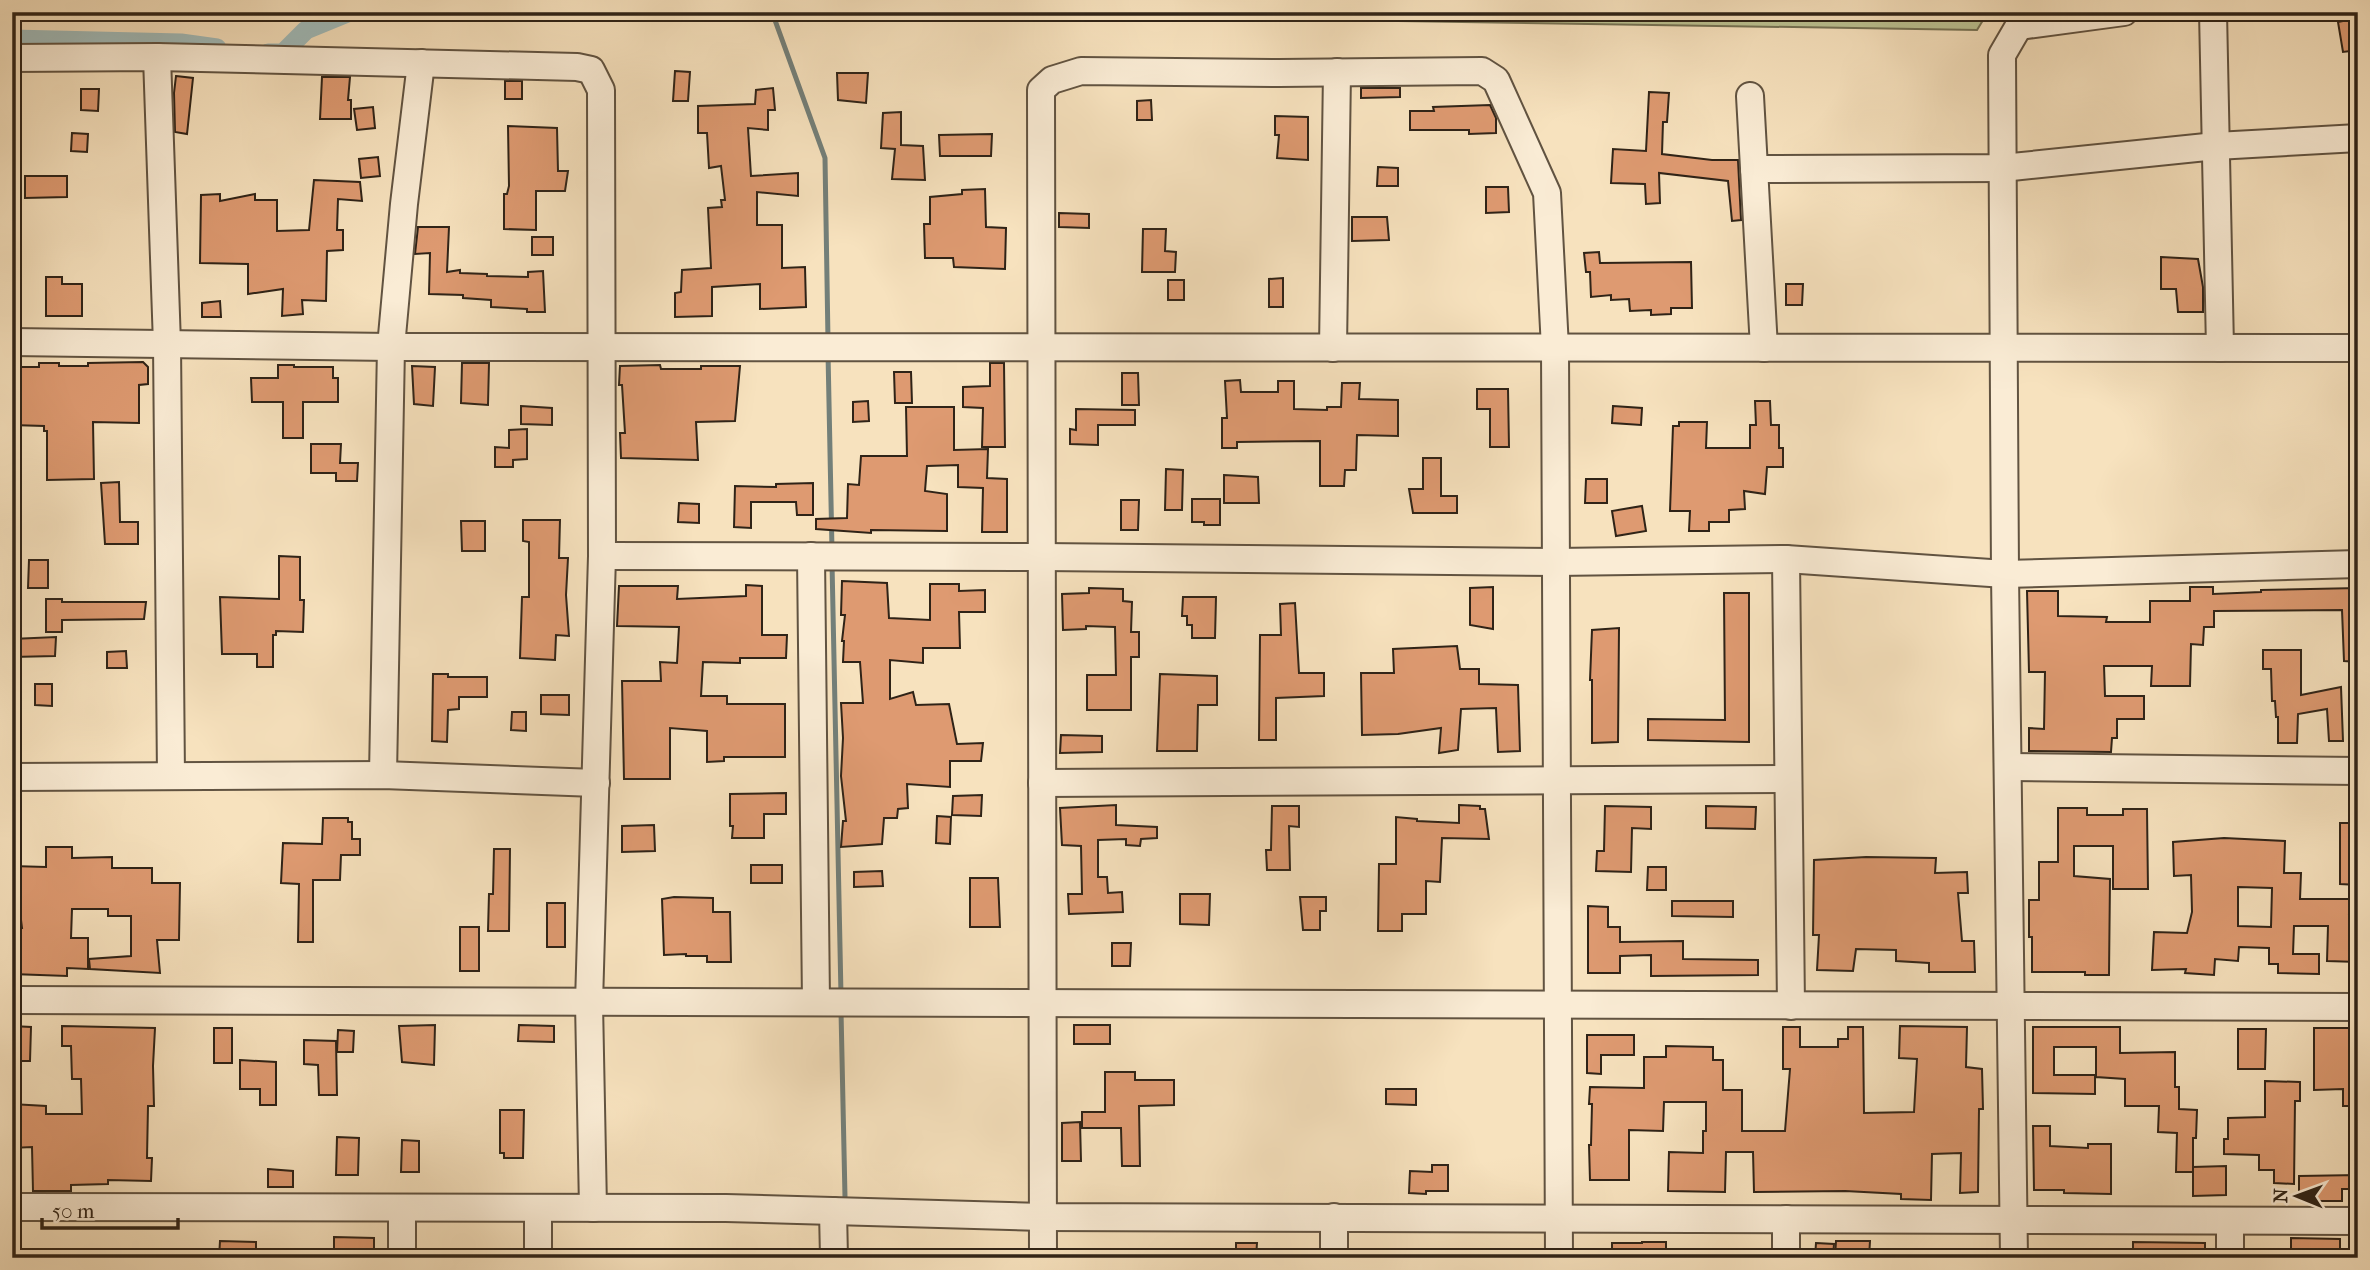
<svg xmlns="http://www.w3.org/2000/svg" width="2370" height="1270" font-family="'IM FELL French Canon',serif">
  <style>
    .green { fill: #bcc393; stroke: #767355; stroke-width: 2 }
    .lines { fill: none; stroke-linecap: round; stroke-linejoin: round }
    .stream { stroke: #737f79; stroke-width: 5 }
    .canal { stroke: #a1bcbb; stroke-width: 19 }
    .building { fill: #de9a71; stroke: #2f2317; stroke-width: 2; fill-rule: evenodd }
    .minor-casing { stroke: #615341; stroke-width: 30 }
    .minor { stroke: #faecd5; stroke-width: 26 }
  </style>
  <rect width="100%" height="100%" fill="#f7e2be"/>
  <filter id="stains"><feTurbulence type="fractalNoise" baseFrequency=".00286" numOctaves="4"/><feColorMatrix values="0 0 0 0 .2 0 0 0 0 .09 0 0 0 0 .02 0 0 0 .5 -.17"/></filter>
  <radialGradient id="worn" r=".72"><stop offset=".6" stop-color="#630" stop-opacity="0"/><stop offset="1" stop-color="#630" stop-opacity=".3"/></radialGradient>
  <path class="green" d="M831,12H1988L1977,30Z"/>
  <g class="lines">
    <g class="stream">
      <path d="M772,12L825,158L828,340"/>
      <path d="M828,353L832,550"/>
      <path d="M832,563L841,995"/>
      <path d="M841,1011L845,1197"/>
    </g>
    <g class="canal">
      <path d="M12,39L181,43L217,48"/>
      <path d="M268,53H283L306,30L350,12"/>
    </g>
  </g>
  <g class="building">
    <path d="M2358,18V50L2343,52L2338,22Z"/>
    <path d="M675,71L690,72L688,101H673Z"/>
    <path d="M837,73H868L866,103L838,100Z"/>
    <path d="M176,76L193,78L187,134L175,132L174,93Z"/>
    <path d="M322,77H350L348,100H351V119H320Z"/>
    <rect x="505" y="81" width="17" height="18"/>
    <path d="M773,88L775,110H768V130L748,128L751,176L798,173V196L757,192V225H782V268L805,267L806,307L760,309V284L712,287V316L675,317V293L681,292L682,270L711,268L708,208L722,207L721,200H725L721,166L709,168L707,133H698V106L755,104L756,90Z"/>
    <path d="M1361,88H1400V97L1361,98Z"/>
    <path d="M81,89H99L98,111L81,110Z"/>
    <path d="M1649,92L1669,93L1667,122H1663L1662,154L1712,160H1738L1741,220L1732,221L1728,181L1659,173L1660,203L1646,204L1645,184L1611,183L1613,149L1646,151Z"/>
    <path d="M1151,100L1152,120H1137V101Z"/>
    <path d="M1490,105L1496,118V133L1469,134V130H1410V111H1434L1433,107Z"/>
    <path d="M373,107L375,128L357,130L354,109Z"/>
    <path d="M901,112V145L923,146L925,180L892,179L895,149L881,148L883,113Z"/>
    <path d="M1275,116L1308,117V160L1277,158L1279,135H1275Z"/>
    <path d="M508,126L557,128L558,171H568L565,191H536V230L504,229V194H507L509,186Z"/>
    <path d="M72,133L88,134L87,152L71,151Z"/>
    <path d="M992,134L991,156H940L939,135Z"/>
    <path d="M378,157L380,176L361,178L359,159Z"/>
    <path d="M1378,167L1398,168V186H1377Z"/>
    <path d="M25,176H67V197L25,198Z"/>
    <path d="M314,180L360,182L362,201L338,199L337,230H343V250L327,251L326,301L302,300L303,314L282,316L283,289L248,294V264L200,263L201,195L220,194V201L255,194V200H277V231L309,230Z"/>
    <path d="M1486,187H1508L1509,212L1486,213Z"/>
    <path d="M985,189L986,227L1006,228L1005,269L954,267L953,258H925L924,224H930V197L962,194V190Z"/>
    <path d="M1059,213L1089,214V228L1059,227Z"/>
    <path d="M1352,217H1387L1389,240L1352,241Z"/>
    <path d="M418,227H449L447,272L460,270V273L487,274V276L528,277V272L543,271L545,312H527V309L491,307V300L463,298V295L429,294L430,253L415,254Z"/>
    <path d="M1143,229H1166L1165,251L1176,252L1175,272H1142Z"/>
    <rect x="532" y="237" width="21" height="18"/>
    <path d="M1599,252L1600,263L1691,262L1692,308H1671V314L1651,315V310L1630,311L1629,299L1611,300V295L1591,297L1590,272H1586L1584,253Z"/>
    <path d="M2161,257L2198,259L2203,287V312H2178L2176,289H2161Z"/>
    <path d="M46,277H62V284H82V316H46Z"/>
    <path d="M1283,278V307H1269V279Z"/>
    <rect x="1168" y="280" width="16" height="20"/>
    <path d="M1786,284H1803L1802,305H1786Z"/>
    <path d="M220,301L221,317H202V303Z"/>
    <path d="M143,362L148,367V384L139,385V423L93,422L94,479L47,480V431H44V426L12,425V367H39V363H59V366H88V363Z"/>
    <path d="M462,363H489L488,405L461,403Z"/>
    <path d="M990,363H1004L1005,447H982L983,408L963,407V387L990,386Z"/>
    <path d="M278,365H294V367H333V378H338V402H303V438H283V402H252L251,378H278Z"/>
    <path d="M660,365L661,369H701V366H740L735,421L696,422L698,460L621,458L620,433H625L622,385H619L620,366Z"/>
    <path d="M412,366L435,367L433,406L414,404Z"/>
    <path d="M894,372H911L912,403H895Z"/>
    <path d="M1122,373H1138L1139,405H1122Z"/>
    <path d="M1240,380L1241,392H1278V381H1294V409L1327,410V407H1341L1342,383H1360L1359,399L1398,400V436L1357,435L1356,470H1345L1344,486H1320V441L1237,442V448H1222V418H1227L1225,381Z"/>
    <path d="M1477,389H1508L1509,447H1490V409H1477Z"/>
    <path d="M868,401L869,421L853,422V402Z"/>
    <path d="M1755,401H1770L1771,425H1779V448H1783V467H1767L1765,494L1744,491L1745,509L1729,510V522H1709V531H1689L1690,511H1670L1673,426H1679V422H1707L1706,448H1750V425H1756Z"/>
    <path d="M521,406L552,408V425L521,424Z"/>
    <path d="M1613,406L1642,408L1641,425L1612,423Z"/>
    <path d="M906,407H954V450L988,449L987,478L1007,479V532H982L983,488L958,487V465L927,466L925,491L947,494V531L871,530V533L816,529V519L847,518L848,484L859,485L861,456H907Z"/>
    <path d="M1076,409L1135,410V425H1098V445L1070,444V429L1076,430Z"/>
    <path d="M527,429V459L513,460V467H495V447L509,448V430Z"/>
    <path d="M311,444H341L340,463H358L357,481H336V473H311Z"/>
    <path d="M1423,458H1441V496H1457V513H1413L1409,489H1423Z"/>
    <path d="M1166,469L1183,470L1182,510H1165Z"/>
    <path d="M1224,475L1258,477L1259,503H1224Z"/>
    <path d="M1586,479H1607V503H1585Z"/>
    <path d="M119,482L120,522H138V544H105L101,483Z"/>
    <path d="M813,483V515H797L796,502H751V528L734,527L735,486L776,487V484Z"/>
    <path d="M1192,499H1220V525H1204V522H1192Z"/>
    <path d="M1121,500H1139L1138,530H1121Z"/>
    <path d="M679,503L699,504V523L678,522Z"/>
    <path d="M1642,506L1646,531L1616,536L1612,511Z"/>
    <path d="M523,520H560L559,558H568L566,595L569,636L556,635L555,660L520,658L522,597H529V542L523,541Z"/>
    <path d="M461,521H485V551H462Z"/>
    <path d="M279,556L300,557V600H304L303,632L276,631V635H273V667H257V654H222L220,597L279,599Z"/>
    <path d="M29,560H48V588H28Z"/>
    <path d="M842,581L887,583L889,618L930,620V584H959V591L985,590V612H959L960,648H923V663L890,660V699L913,692L916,705L949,704L957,744L983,743L981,761H950V787L907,784L908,808L898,809L897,818H884L882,844L841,847L843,821H846L841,776L843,738L841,703H863L860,662H843L844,641H842L845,615H841Z"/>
    <path d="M746,585L762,586V635H787L786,658H740V663L703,662L701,696H727V704H785V757H724V761L707,762V731L670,728V779H624L622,681H661L660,662L677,663L679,627L617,626L619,586H678L677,599L746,596Z"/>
    <path d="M1493,587V629L1470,625V588Z"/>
    <path d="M2190,587H2213V594L2261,592V590L2358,588V662L2344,661L2342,610L2214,611V627H2204L2203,645L2191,644L2190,686H2151L2152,666H2104L2105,696H2144V719H2117V738H2112L2111,752L2029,751V728L2044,729L2045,672H2029L2027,591H2058V616L2107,617L2106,622H2150V601H2190Z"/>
    <path d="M1089,588L1123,589V601L1132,602L1131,632H1139V657H1131V710H1087V675H1116L1115,627L1086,626V629L1063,630L1062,594L1089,593Z"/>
    <path d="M1724,593H1749V742L1648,740V719L1725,720Z"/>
    <path d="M1183,597H1216L1215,638H1192V625H1187V616H1182Z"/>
    <path d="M46,599H62V602H146L144,619L62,620V632H46Z"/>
    <path d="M1295,603L1299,673H1324V696L1276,698V740H1259L1260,635H1281L1280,604Z"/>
    <path d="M1619,628L1618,742L1592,743V680H1590L1592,630Z"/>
    <path d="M56,637L55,656L12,657V639Z"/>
    <path d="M1457,646L1460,669H1479V684L1518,685L1520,751L1498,752L1496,708L1461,709L1458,750L1439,753L1441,728L1398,734L1362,735L1361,673H1394L1393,649Z"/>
    <path d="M2263,650H2301V695L2341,687L2343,741H2329L2327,709L2298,714L2297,743H2278V717H2276L2275,701H2272L2271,669H2263Z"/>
    <path d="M126,651L127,668H107V652Z"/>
    <path d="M433,674H448V677H487V697H459V709L448,710L447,742L432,741Z"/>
    <path d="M1160,674L1217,676V705H1198L1197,751H1157Z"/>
    <path d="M35,684H52V706L35,705Z"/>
    <path d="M541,695H569V715L541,714Z"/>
    <path d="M512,712H526V731L511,730Z"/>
    <path d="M1061,735L1102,736V752L1060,753Z"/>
    <path d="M786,793V814H764V838H732L733,826H730V794Z"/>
    <path d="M982,795L981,816L952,815L953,796Z"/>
    <path d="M1116,805V825L1157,827V838L1141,839L1140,846L1126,845V839L1098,840V877H1107L1108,893L1122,892L1123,912L1069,914L1068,894H1082L1081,846L1062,845L1060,808Z"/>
    <path d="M1459,805L1480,806V809H1485L1489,839L1442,838L1440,882L1426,881V914H1402V931H1378L1379,864H1396V817L1417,819V821L1459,823Z"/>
    <path d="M1272,806H1299V827L1289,826L1290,870H1267L1266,850H1271Z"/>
    <path d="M1605,806L1651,807V829L1632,828L1631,872L1596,871L1597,851H1604Z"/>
    <path d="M1706,806L1756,807L1755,829L1706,828Z"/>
    <path d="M2058,808H2087V815H2123V809H2147L2148,889H2113V846H2074V876L2110,879L2109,975H2085V972H2032V937H2029V900H2039V862H2058Z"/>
    <path d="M937,816L951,817L950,844L936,843Z"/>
    <path d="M323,818H348V822H352V839H360V855H341L340,880H313V942H298L299,884L281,883L283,843L322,844Z"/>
    <path d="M2340,823H2358V885L2340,884Z"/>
    <path d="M654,825L655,851L622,852V826Z"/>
    <path d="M2224,838L2285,841L2284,873H2301L2300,899H2350L2349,914H2358V962L2327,961L2328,926H2294L2293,954H2319V974L2278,973V964H2269V948L2239,947L2238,961L2215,959L2214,975L2185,973L2186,969L2152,970L2154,932L2187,933L2192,912L2191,875L2174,876L2173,842ZM2238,887L2272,888L2271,927L2238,926Z"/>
    <path d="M46,847H72V858L112,857V868H152V883H180L179,940H157L160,973L90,969L89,959L131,956V916H108V909H72L71,938H88V969L67,968V976L12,974V928H22L17,888H12V866L46,867Z"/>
    <path d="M494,849H510L509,931H488L489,894H493Z"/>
    <path d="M1866,857L1936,858L1935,873L1967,872L1968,893H1958L1962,941H1974L1975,972H1929V963L1896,961V950L1856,949L1853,971L1817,970L1819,935H1813L1814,860Z"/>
    <rect x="751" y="865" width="31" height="18"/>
    <path d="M1648,867H1666V890H1647Z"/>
    <path d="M882,871L883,886L854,887V872Z"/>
    <path d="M970,878H998L1000,927H970Z"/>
    <path d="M1180,894H1210L1209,925L1180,924Z"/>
    <path d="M674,897L713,898V912H730L731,962H707V956H686V954L664,955L662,899Z"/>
    <path d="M1300,897H1326V911H1320V930H1303Z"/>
    <path d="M1672,901H1733V917L1672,916Z"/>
    <rect x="547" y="903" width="18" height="44"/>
    <path d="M1588,906L1608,907V927H1620V942L1683,941V959L1758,960V975L1651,976V955L1620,956V973H1588Z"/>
    <rect x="460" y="927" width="19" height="44"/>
    <path d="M1112,943H1131L1130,966H1112Z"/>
    <path d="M435,1025L434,1065L402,1062L399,1026Z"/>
    <path d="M519,1025L554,1026V1042L518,1041Z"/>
    <rect x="1074" y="1025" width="36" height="19"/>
    <path d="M12,1026L31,1027L30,1061H12Z"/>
    <path d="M62,1026L155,1028L153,1066L154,1106H148L147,1158H152L151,1181L108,1180V1184L71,1185V1191H33L32,1147L12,1148V1104L46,1106V1114H82L81,1079H72L71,1046H62Z"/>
    <path d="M1900,1026L1967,1027L1966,1067L1982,1069L1983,1109H1979L1978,1192L1960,1193L1961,1153L1932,1154L1931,1200L1901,1199V1194L1845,1191L1754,1192L1753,1152H1726L1725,1192L1668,1191L1669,1152L1703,1153V1131H1706V1102H1664L1663,1131L1629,1130V1180H1590L1589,1145H1591L1592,1104H1589L1590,1087L1644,1088V1057H1666V1046L1713,1047V1060H1723V1090H1742V1131H1785L1790,1069H1783V1027H1800V1047H1838V1039H1848V1027H1863L1864,1113L1914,1112L1917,1059L1899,1058Z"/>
    <path d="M2033,1027H2120V1053L2175,1052V1087H2179V1109L2197,1110L2196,1138H2193V1172H2176L2177,1133L2158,1132L2159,1106H2125V1079L2096,1077V1047H2054V1075H2095V1094L2033,1093Z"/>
    <rect x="214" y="1028" width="18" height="35"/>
    <path d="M2314,1028H2358V1047H2351V1083H2358V1106H2343V1089L2314,1090Z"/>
    <path d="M2238,1029H2266L2265,1069H2238Z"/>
    <path d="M338,1030L354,1031L353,1052H337Z"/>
    <path d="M1587,1035H1634V1055H1601V1074L1587,1073Z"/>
    <path d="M304,1040L336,1041L337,1095H319L318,1065L304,1064Z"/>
    <path d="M240,1060L276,1062V1105H260V1089H240Z"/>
    <path d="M1105,1072H1135V1080H1174V1105L1139,1106L1140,1166H1122L1121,1128H1082V1112H1105Z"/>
    <path d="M2265,1081L2300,1082V1101H2295L2294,1184L2274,1183V1170H2259V1155L2224,1154V1139H2228V1118L2265,1117Z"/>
    <path d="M1386,1089H1416V1105L1386,1104Z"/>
    <path d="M500,1110H524L523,1158H504V1153H500Z"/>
    <path d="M1080,1122L1081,1161H1062V1123Z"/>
    <path d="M2033,1126H2050V1146L2088,1148V1144H2111V1194L2064,1193V1190H2034Z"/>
    <path d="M337,1137L359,1138L358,1175H336Z"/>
    <path d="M402,1140L419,1141V1172H401Z"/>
    <path d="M1432,1165H1448V1191H1426V1194L1409,1193L1410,1171L1432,1172Z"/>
    <path d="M2226,1166V1195L2193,1196V1167Z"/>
    <path d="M268,1169L293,1171V1187H268Z"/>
    <path d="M2358,1175V1189H2342V1201H2311L2312,1195L2299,1194V1176Z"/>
    <path d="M334,1237L374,1238V1258H334Z"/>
    <path d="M2291,1238L2340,1239V1258H2291Z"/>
    <path d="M220,1241L256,1242V1258H219Z"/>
    <path d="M1836,1241H1870L1869,1258L1835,1257Z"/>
    <path d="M1642,1242H1666V1258H1612V1243H1642Z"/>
    <path d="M2133,1242L2205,1243V1258H2133Z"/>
    <path d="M1236,1243H1257L1256,1258H1236Z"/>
    <path d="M1816,1243L1834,1244L1833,1258H1815Z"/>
  </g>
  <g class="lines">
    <defs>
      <g id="minor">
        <path d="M2213,12L2220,348"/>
        <path d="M2019,26L2124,12"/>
        <path d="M157,57L167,344L171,776"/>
        <path d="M12,58L157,57L577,67L591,70L601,90L602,556L589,1003L593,1208"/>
        <path d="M1750,96L1764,348"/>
        <path d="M1754,169L2002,168L2216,146L2358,138"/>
        <path d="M12,342L391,347L2358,348"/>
        <path d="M1333,348L1337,72"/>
        <path d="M602,556L1042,557L1556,562L1786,559L2005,574L2358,564"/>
        <path d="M811,556L816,1002"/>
        <path d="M1786,559L1791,1006"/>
        <path d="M2009,767L2358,771"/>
        <path d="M383,775L391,347L404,204L421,63"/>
        <path d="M12,777L383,775L596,783"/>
        <path d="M1042,783L1788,779"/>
        <path d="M12,1000L2358,1007"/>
        <path d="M12,1207L726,1208L1043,1217L2358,1221"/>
        <path d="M833,1211L834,1258"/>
        <path d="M1334,1217V1258"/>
        <path d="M1786,1219V1258"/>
        <path d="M2230,1221V1258"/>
        <path d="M402,1258V1208"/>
        <path d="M538,1258V1208"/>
        <path d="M1043,1258L1041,90L1052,80L1081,71L1279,73L1482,71L1496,80L1547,193L1555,348L1559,1258"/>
        <path d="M2014,1258L2005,574L2002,55L2027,12"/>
      </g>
    </defs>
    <use href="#minor" class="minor-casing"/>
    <use href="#minor" class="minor"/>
  </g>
  <rect width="2370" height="1270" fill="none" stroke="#f7e2be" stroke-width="42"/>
  <rect x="14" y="14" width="2342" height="1242" fill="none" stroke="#2f2317" stroke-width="3.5"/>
  <rect x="21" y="21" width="2328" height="1228" fill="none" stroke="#2f2317" stroke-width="2"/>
  <g transform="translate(2297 1196) rotate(271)" stroke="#faecd5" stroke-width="5" paint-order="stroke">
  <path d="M0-5L12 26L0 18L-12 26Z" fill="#2f2317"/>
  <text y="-10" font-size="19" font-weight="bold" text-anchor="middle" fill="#2f2317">N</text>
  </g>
  <path d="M42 1218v10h136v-10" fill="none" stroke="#2f2317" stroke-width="3.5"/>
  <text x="52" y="1218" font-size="21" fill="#2f2317" stroke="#faecd5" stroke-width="5" paint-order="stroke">50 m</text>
  <rect width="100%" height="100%" filter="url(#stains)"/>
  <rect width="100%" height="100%" fill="url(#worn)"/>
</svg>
